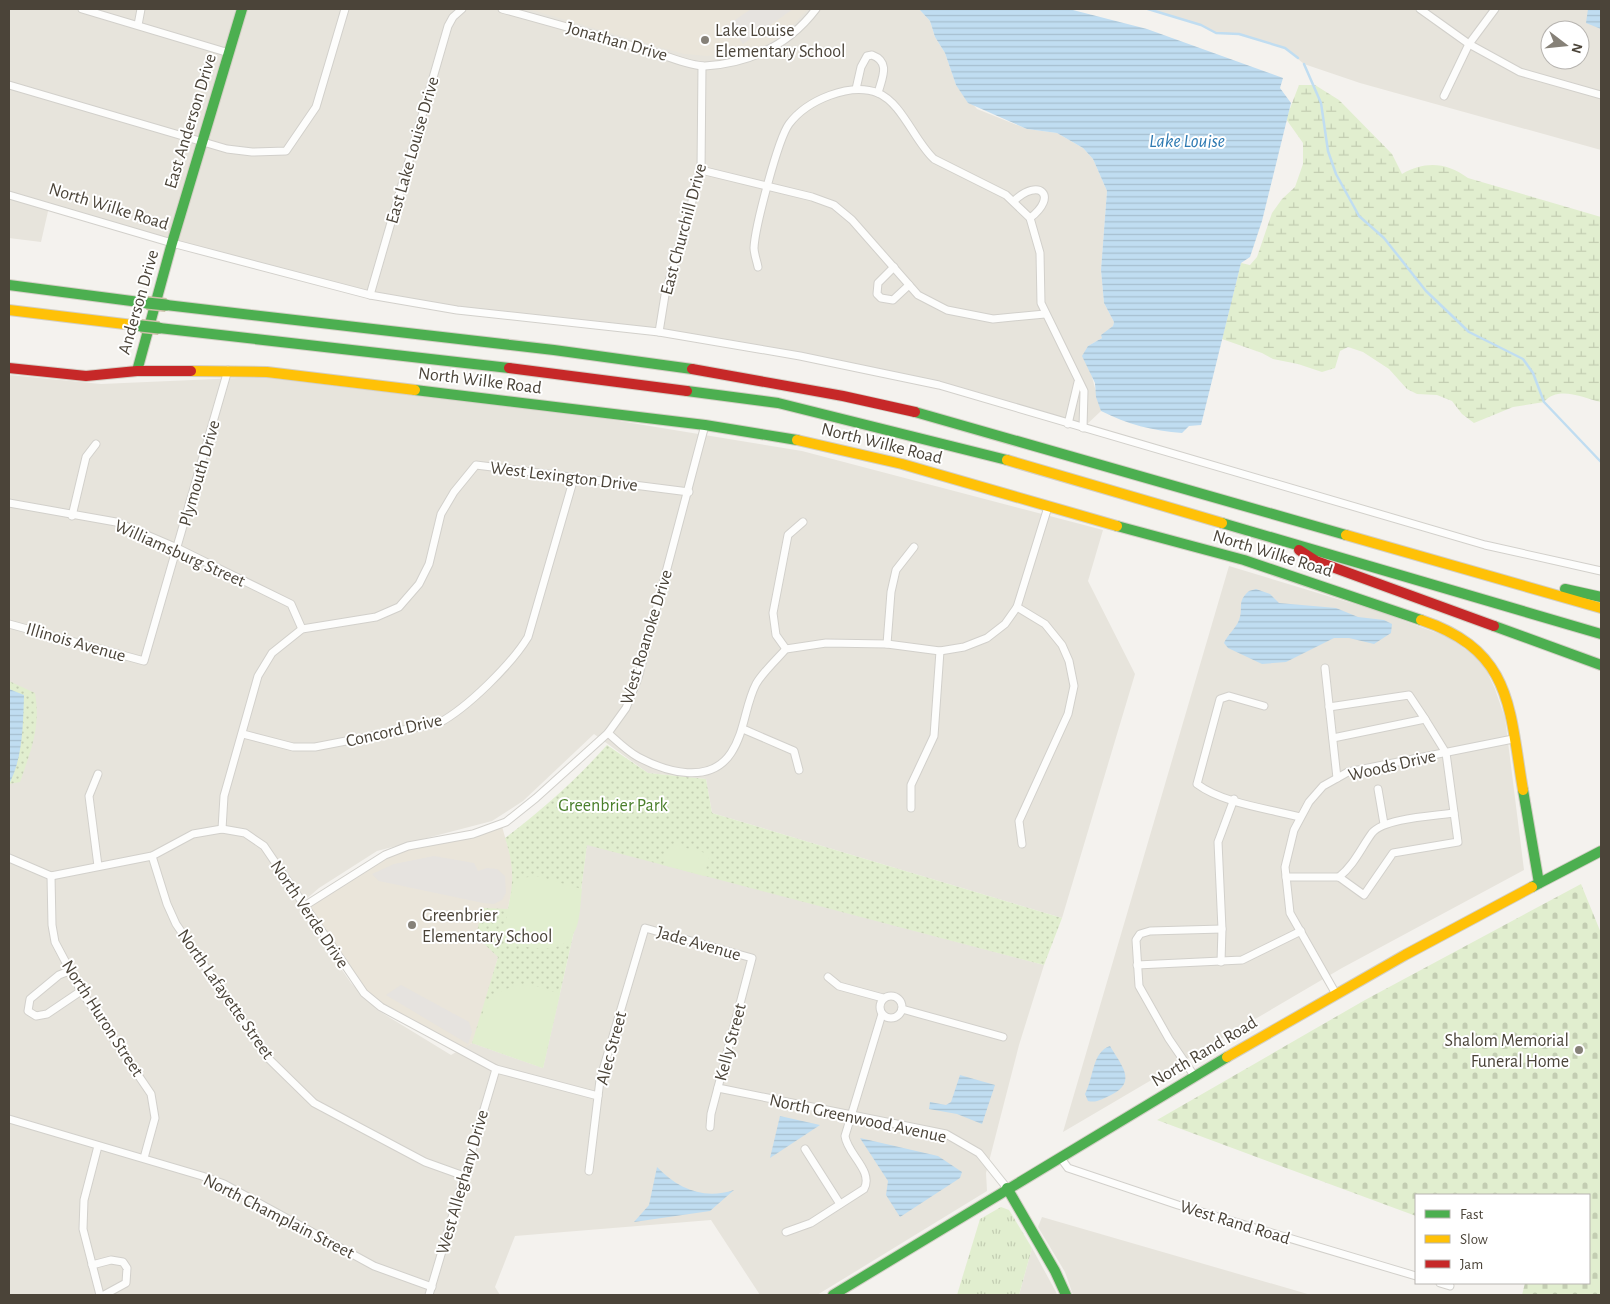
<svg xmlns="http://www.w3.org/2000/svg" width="1610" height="1304" font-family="'Alegreya Sans',sans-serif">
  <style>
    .residential { fill: #e7e4dc; fill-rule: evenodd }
    .education { fill: #eae5da }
    .grass { fill: url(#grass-tufts) }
    .wetland { fill: url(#wetland-marsh) }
    .cemetery { fill: url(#cemetery-stones) }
    .park { fill: url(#park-dots) }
    .pitch { fill: #e1eecf }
    .parking { fill: #e6e3df }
    .water { fill: url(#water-rules) }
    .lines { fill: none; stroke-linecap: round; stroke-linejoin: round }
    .stream { stroke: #c0ddf1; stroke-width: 2.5 }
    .street-casing { stroke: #d2d0cb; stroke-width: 9 }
    .fast-casing { stroke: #d3cfc5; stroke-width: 12 }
    .slow-casing { stroke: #d3cfc5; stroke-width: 12 }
    .jam-casing { stroke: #d3cfc5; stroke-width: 12 }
    .street { stroke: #fdfdfc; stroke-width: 7 }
    .fast { stroke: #4caf50; stroke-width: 10 }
    .slow { stroke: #ffc107; stroke-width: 10 }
    .jam { stroke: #c62828; stroke-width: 10 }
    .fast-bridge-casing { stroke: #ccbfa9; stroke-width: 14; stroke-linecap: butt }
    .fast-bridge { stroke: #4caf50; stroke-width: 11 }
    .poi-dot { fill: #868178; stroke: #fff; stroke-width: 2 }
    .labels { text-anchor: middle; stroke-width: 4; stroke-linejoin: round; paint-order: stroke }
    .poi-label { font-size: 18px; fill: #4b4439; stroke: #fff; text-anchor: start }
    .street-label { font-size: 18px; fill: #4b4439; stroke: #fff }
    .park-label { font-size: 18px; fill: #4a7f2a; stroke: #fff }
    .water-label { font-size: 19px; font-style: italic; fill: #2e7ab2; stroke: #fff }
  </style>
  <defs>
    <pattern id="grass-tufts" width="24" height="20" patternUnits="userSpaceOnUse" patternTransform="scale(1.25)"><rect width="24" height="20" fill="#e1eecf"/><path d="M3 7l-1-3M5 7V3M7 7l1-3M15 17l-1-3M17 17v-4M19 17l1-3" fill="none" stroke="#c3cdb2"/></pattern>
    <pattern id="wetland-marsh" width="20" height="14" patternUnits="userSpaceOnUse" patternTransform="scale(1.25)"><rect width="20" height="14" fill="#e1eecf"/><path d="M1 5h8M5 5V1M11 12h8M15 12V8" fill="none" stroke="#c3cdb2"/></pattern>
    <pattern id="cemetery-stones" width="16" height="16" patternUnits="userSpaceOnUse" patternTransform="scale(1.25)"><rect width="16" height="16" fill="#e1eecf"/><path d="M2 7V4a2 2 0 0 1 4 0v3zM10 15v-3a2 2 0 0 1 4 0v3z" fill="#c3cdb2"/></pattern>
    <pattern id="park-dots" width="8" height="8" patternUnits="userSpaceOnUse" patternTransform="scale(1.25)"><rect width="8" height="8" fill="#e1eecf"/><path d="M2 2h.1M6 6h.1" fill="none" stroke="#c3cdb2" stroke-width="1.8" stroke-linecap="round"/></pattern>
    <pattern id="water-rules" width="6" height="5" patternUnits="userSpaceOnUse" patternTransform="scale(1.25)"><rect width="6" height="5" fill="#c0ddf1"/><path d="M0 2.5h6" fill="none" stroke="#a6bfcf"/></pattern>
  </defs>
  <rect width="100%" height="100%" fill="#f4f2ee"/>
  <g class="residential">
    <path d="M9,9H919L930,21L935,37L945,53L956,85L977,109L1027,129L1057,133L1083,148L1093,159L1107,191L1101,270L1104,303L1114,322L1113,326L1102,338L1088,346L1091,373L1101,411L1083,428L939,385L659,332L457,310L370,295L49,207L41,242L9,238Z"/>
    <path d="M1148,9H1601V150L1360,83L1304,64L1285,48L1239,34L1216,33L1201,25ZM1550,30H1580V60H1550Z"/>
    <path d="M9,375L101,384L259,377L607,419L802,451L1103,530L1088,581L1135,674L1062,918L712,813L706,779L648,773L594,734L523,801L492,821L377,851L319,888L298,906L351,983L379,1011L451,1055L472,1043L543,1068L578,914L587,844L1044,965L1019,1045L986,1173L987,1191L817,1295H760L711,1220L515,1236L495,1287L500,1295H9Z"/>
    <path d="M1229,566L1377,611L1448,637L1482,661L1495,689L1505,718L1524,870L1342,968L1063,1132Z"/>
    <path d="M1042,1217L1311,1295H1073L1065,1272L1038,1227Z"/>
    <path d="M1032,1248L1056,1292L1057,1295H1019Z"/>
  </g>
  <g class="education">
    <path d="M528,9H808L786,32L762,48L735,54L706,56L684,54Z"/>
    <path d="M501,823L511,858L514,879L498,957L480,1020L472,1043L462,1050L381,1007L364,993L306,905L385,855L408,846L473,834Z"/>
  </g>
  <path class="grass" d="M1001,1207L1009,1210L1032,1248L1019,1295H957L980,1219Z"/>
  <path class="wetland" d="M1299,85H1315L1339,100L1392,154L1402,174C1425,161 1446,162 1468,178L1601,217V402C1583,398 1558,385 1544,402L1513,407L1474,423L1462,414L1452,401L1437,395L1417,394L1407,389L1389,369L1363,352L1348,347L1340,351L1335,368L1322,372L1298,364L1273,359L1262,353L1222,339L1241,263L1250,265L1257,257L1272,213L1282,199L1295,187L1303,164V143L1286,119Z"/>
  <path class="cemetery" d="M1581,884L1601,933V1295H1522L1525,1283H1589V1195H1416V1216L1157,1120L1365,1000Z"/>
  <g class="park">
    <path d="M9,681L35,693C41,727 31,750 20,782L9,784Z"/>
    <path d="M607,745L648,773L706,779L712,813L1062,918L1044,965L587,845L578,914L543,1068L472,1043L498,957L481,941L483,933L477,932L482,908L508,909C514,880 514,866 505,838C542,810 576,780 607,745Z"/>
  </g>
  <g class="pitch">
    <path d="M670,844L710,854L704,876L663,865Z"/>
    <path d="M536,876L582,889C580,902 581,923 573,934C559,958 522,947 502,940L514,879Z"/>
    <path d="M519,985L536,986L560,994L543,1068L472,1043C483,1013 484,993 519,985Z"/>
  </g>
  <g class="parking">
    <path d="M751,9H793L743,44L729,24Z"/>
    <path d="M434,856L474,863L478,871L487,868L497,869L505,876L506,893L502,900L494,904L483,903L379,881L372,874L394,864Z"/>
    <path d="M401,985L469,1022L472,1032L468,1044L386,995Z"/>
  </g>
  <g class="water">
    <path d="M919,9H1069L1147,29L1283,78L1280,88L1291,103L1262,221L1250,257L1241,263L1201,425L1189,426L1182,433C1153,431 1127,424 1101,411L1096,397L1095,383L1082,356L1088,346L1102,338L1101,335L1113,326L1114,322L1104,303L1101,270L1107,191L1093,159L1083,148L1057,133L1027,129L968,103L956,85L945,53L935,37L930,21Z"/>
    <path d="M1588,9H1601V29L1586,23Z"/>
    <path d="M1256,589L1270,594L1279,603L1336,608L1358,617L1384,620L1392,624L1391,633L1374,644L1349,638H1334L1286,662L1262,664L1228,648L1224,643C1228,634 1236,628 1239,620C1244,608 1236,602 1249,591Z"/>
    <path d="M9,689L24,695C23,724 23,756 10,782Z"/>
    <path d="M1110,1046C1121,1065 1138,1082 1111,1095C1102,1099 1097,1103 1088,1101L1085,1094C1094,1077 1092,1052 1110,1046Z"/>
    <path d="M960,1075L995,1085L982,1124L957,1114L929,1109L930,1102L946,1105L951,1102Z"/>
    <path d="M780,1116L820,1125L770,1158Z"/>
    <path d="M860,1138L938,1156L962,1172L960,1178L900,1217L886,1195L888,1181Z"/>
    <path d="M657,1167C678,1189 704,1200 734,1190L710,1211L634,1222L649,1205Z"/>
  </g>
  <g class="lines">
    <g class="stream">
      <path d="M1148,9L1201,25L1216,33L1239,34L1285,48L1298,58"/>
      <path d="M1304,64L1321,103L1328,151L1336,174L1359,216L1384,238L1426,291L1469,332L1523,359L1533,373L1544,402L1601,462"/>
    </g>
    <defs>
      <g id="street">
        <path d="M82,9L229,53"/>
        <path d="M502,9C553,23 603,37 653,52C668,56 689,66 705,66C750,63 788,46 816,9"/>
        <path d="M1420,9L1469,44L1520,72L1601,95"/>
        <path d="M138,25L141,9"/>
        <path d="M9,85L227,149L252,152L286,151L316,107L345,9"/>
        <path d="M856,89L861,67L867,56L872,55C891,62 882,78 878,93"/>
        <path d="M1444,96L1469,44L1495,9"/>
        <path d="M701,170L812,197L834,205L852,220L918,295L947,310L993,319L1045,314"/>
        <path d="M9,195L172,243L370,295L457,310L659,332L800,356L939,385L1485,545L1601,571"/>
        <path d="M1014,201C1039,177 1059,196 1030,218"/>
        <path d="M758,267C757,261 754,254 754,248C755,227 778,139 789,124C807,100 850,82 878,93C902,103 915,142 934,159L1006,195L1030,218L1040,253L1041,303L1084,391L1083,428"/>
        <path d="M894,267L878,283L877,294L881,298L893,300L909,285"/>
        <path d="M370,295L448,26L453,17L462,9"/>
        <path d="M659,332L665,295L701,170L702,66"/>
        <path d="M1068,424L1078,382"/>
        <path d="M9,503L116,522L177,548L291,604L302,629"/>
        <path d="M72,516L86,457L96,444"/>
        <path d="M1017,607L1045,624L1062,645L1069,661L1074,686L1068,714L1019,821L1022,844"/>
        <path d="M9,624L144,661L228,370"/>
        <path d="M887,644L891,592L896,570L914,547"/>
        <path d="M786,649L776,635L773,613L788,535L803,522"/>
        <path d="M1325,668L1337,778"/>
        <path d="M1264,706L1229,696L1220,699L1197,784C1222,803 1269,809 1300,817"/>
        <path d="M1329,707L1409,695L1425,719L1333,738"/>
        <path d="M743,729L794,751L799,770"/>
        <path d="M608,733C617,741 627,751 638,757C666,772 710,785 731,753C745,732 745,705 756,684C763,672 776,660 786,649L826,643L887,644L940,651L964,647L987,638L1005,624L1017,607L1048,507"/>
        <path d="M243,734L293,747H315L439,723C467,708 511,665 528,637L574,478"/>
        <path d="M98,774L89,796L98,866"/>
        <path d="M1378,789L1384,824"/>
        <path d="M911,808V785L934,736L940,651"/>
        <path d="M222,829L224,796L258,676L272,653L302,629L376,617L399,607L419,584L429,564L441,514L454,492L476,465L689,492"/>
        <path d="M152,856L167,904L176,924L268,1058L314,1103L425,1162L464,1176"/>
        <path d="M9,858L51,876L152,856L193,834L222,829L245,833L264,846L364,993L381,1007L496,1069L598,1096"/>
        <path d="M51,876L52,925L55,942L81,991L151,1094L155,1118L144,1158"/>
        <path d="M1286,877H1339L1364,895L1393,853L1458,842L1446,753L1425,719"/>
        <path d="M1339,877C1354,865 1361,848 1372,833C1384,818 1434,816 1454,813"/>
        <path d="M306,905L385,855L408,846L473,834L506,822L536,798L608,733L626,708L638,678L705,425"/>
        <path d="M1221,962L1222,929L1218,842L1234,799"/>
        <path d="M1137,965L1242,960L1301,931"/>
        <path d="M69,971L59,975L30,999L28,1011L36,1016L47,1014L81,991"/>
        <path d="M828,977L839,986L883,998"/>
        <path d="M1336,994L1290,913L1285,867L1294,830L1309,802L1323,786L1348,772L1513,739"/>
        <circle cx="891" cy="1007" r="11"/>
        <path d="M902,1009L1003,1037"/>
        <path d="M1195,1077L1169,1039L1139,986L1136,940L1140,934L1150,931L1222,929"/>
        <path d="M718,1088L946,1134L979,1153L1007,1188"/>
        <path d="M9,1119L202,1176L224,1184L374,1266L432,1287"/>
        <path d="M98,1146L84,1200L83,1229L100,1295"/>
        <path d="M805,1149L840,1204"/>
        <path d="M1060,1157L1068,1168L1178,1205L1416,1276"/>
        <path d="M589,1171L600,1080L645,928L752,958L711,1114L710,1127"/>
        <path d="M786,1232L811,1223L864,1189C874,1171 847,1154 845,1136L882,1014"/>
        <path d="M92,1265L111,1260L123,1262L127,1268L126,1283L104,1295"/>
        <path d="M1440,1283L1450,1286"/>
        <path d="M429,1295L496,1069"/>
      </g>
      <g id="fast">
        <path d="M9,285L147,303"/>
        <path d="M166,305L554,350L692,369"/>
        <path d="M159,328L509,368"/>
        <path d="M137,371L172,243L242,9"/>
        <path d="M415,390L705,425L797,440"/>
        <path d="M687,391L778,403L1007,460"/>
        <path d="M915,412L1346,535"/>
        <path d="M1222,523L1601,634"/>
        <path d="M1117,526L1244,560L1421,620"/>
        <path d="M1565,589L1601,597"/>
        <path d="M1494,626L1601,665"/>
        <path d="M1523,790L1539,883"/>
        <path d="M1532,887L1601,851"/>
        <path d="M1007,1188L1055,1271L1066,1295"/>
        <path d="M833,1295L1227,1057"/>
      </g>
      <g id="slow">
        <path d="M9,310L141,326"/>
        <path d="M191,371L267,372L415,390"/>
        <path d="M797,440L902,464L1117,526"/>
        <path d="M1007,460L1222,523"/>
        <path d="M1346,535L1601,608"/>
        <path d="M1421,620C1513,651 1509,708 1523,790"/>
        <path d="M1227,1057L1405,955L1532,887"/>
      </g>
      <g id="jam">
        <path d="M9,368L86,376L137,371H191"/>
        <path d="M509,368L687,391"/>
        <path d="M692,369L843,396L915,412"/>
        <path d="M1299,550L1316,561L1494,626"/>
      </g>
    </defs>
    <use href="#street" class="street-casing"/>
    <use href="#fast" class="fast-casing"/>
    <use href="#slow" class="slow-casing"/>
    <use href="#jam" class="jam-casing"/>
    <use href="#street" class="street"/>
    <use href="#fast" class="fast"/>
    <use href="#slow" class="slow"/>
    <use href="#jam" class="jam"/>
    <defs>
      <g id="fast-bridge">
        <path d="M147,303L166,305"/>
        <path d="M141,326L159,328"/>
      </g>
    </defs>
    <use href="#fast-bridge" class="fast-bridge-casing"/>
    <use href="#fast-bridge" class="fast-bridge"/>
  </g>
  <g class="poi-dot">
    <circle cx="705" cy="40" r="5"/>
    <circle cx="412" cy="925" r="5"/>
    <circle cx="1579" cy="1050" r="5"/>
  </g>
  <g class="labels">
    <g class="poi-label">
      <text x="715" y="36">Lake Louise<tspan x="715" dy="21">Elementary School</tspan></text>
      <text x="422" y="921">Greenbrier<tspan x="422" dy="21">Elementary School</tspan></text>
      <text x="1569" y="1046" text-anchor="end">Shalom Memorial<tspan x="1569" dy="21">Funeral Home</tspan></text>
    </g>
    <g class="street-label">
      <text transform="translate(617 41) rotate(16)" y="6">Jonathan Drive</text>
      <text transform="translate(190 121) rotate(-73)" y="6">East Anderson Drive</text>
      <text transform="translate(412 150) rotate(-74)" y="6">East Lake Louise Drive</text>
      <text transform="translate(109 206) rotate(17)" y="6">North Wilke Road</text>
      <text transform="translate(683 229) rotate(-75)" y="6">East Churchill Drive</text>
      <text transform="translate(138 302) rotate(-74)" y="6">Anderson Drive</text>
      <text transform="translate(480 380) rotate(7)" y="6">North Wilke Road</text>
      <text transform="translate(882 443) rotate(14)" y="6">North Wilke Road</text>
      <text transform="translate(199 473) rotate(-74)" y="6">Plymouth Drive</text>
      <text transform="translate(564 476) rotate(7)" y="6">West Lexington Drive</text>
      <text transform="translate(180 553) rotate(24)" y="6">Williamsburg Street</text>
      <text transform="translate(1273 553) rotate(17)" y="6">North Wilke Road</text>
      <text transform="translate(646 637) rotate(-73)" y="6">West Roanoke Drive</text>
      <text transform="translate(76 642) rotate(16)" y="6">Illinois Avenue</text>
      <text transform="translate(394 730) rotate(-13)" y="6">Concord Drive</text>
      <text transform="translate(1392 765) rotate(-13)" y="6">Woods Drive</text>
      <text transform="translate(310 914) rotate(56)" y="6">North Verde Drive</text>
      <text transform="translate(699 943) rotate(16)" y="6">Jade Avenue</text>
      <text transform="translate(226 994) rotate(55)" y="6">North Lafayette Street</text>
      <text transform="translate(103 1018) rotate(57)" y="6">North Huron Street</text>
      <text transform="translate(730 1042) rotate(-75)" y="6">Kelly Street</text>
      <text transform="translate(611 1048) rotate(-75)" y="6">Alec Street</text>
      <text transform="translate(1204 1051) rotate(-31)" y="6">North Rand Road</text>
      <text transform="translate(858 1118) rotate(12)" y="6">North Greenwood Avenue</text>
      <text transform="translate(462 1182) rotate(-74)" y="6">West Alleghany Drive</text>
      <text transform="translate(279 1216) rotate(27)" y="6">North Champlain Street</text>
      <text transform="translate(1235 1222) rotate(17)" y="6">West Rand Road</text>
    </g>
    <g class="park-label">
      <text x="613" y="811">Greenbrier Park</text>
    </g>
    <g class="water-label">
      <text x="1187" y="147">Lake Louise</text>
    </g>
  </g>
  <rect width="1610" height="1304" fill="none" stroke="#4b4439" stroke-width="20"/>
  <rect x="1415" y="1194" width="175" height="90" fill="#ffffff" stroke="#b7b4b0"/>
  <rect x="1425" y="1210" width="25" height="8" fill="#4caf50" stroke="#b7b4b0"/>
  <text x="1460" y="1219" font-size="15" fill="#4b4439">Fast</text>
  <rect x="1425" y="1235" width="25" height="8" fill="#ffc107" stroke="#b7b4b0"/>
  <text x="1460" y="1244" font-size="15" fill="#4b4439">Slow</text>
  <rect x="1425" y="1260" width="25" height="8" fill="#c62828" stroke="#b7b4b0"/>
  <text x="1460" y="1269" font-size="15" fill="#4b4439">Jam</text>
  <g transform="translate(1565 45) rotate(106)"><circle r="24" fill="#ffffff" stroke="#b7b4b0"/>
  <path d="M0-4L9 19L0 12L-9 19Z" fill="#868178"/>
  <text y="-8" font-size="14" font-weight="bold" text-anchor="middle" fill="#4b4439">N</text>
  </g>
</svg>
